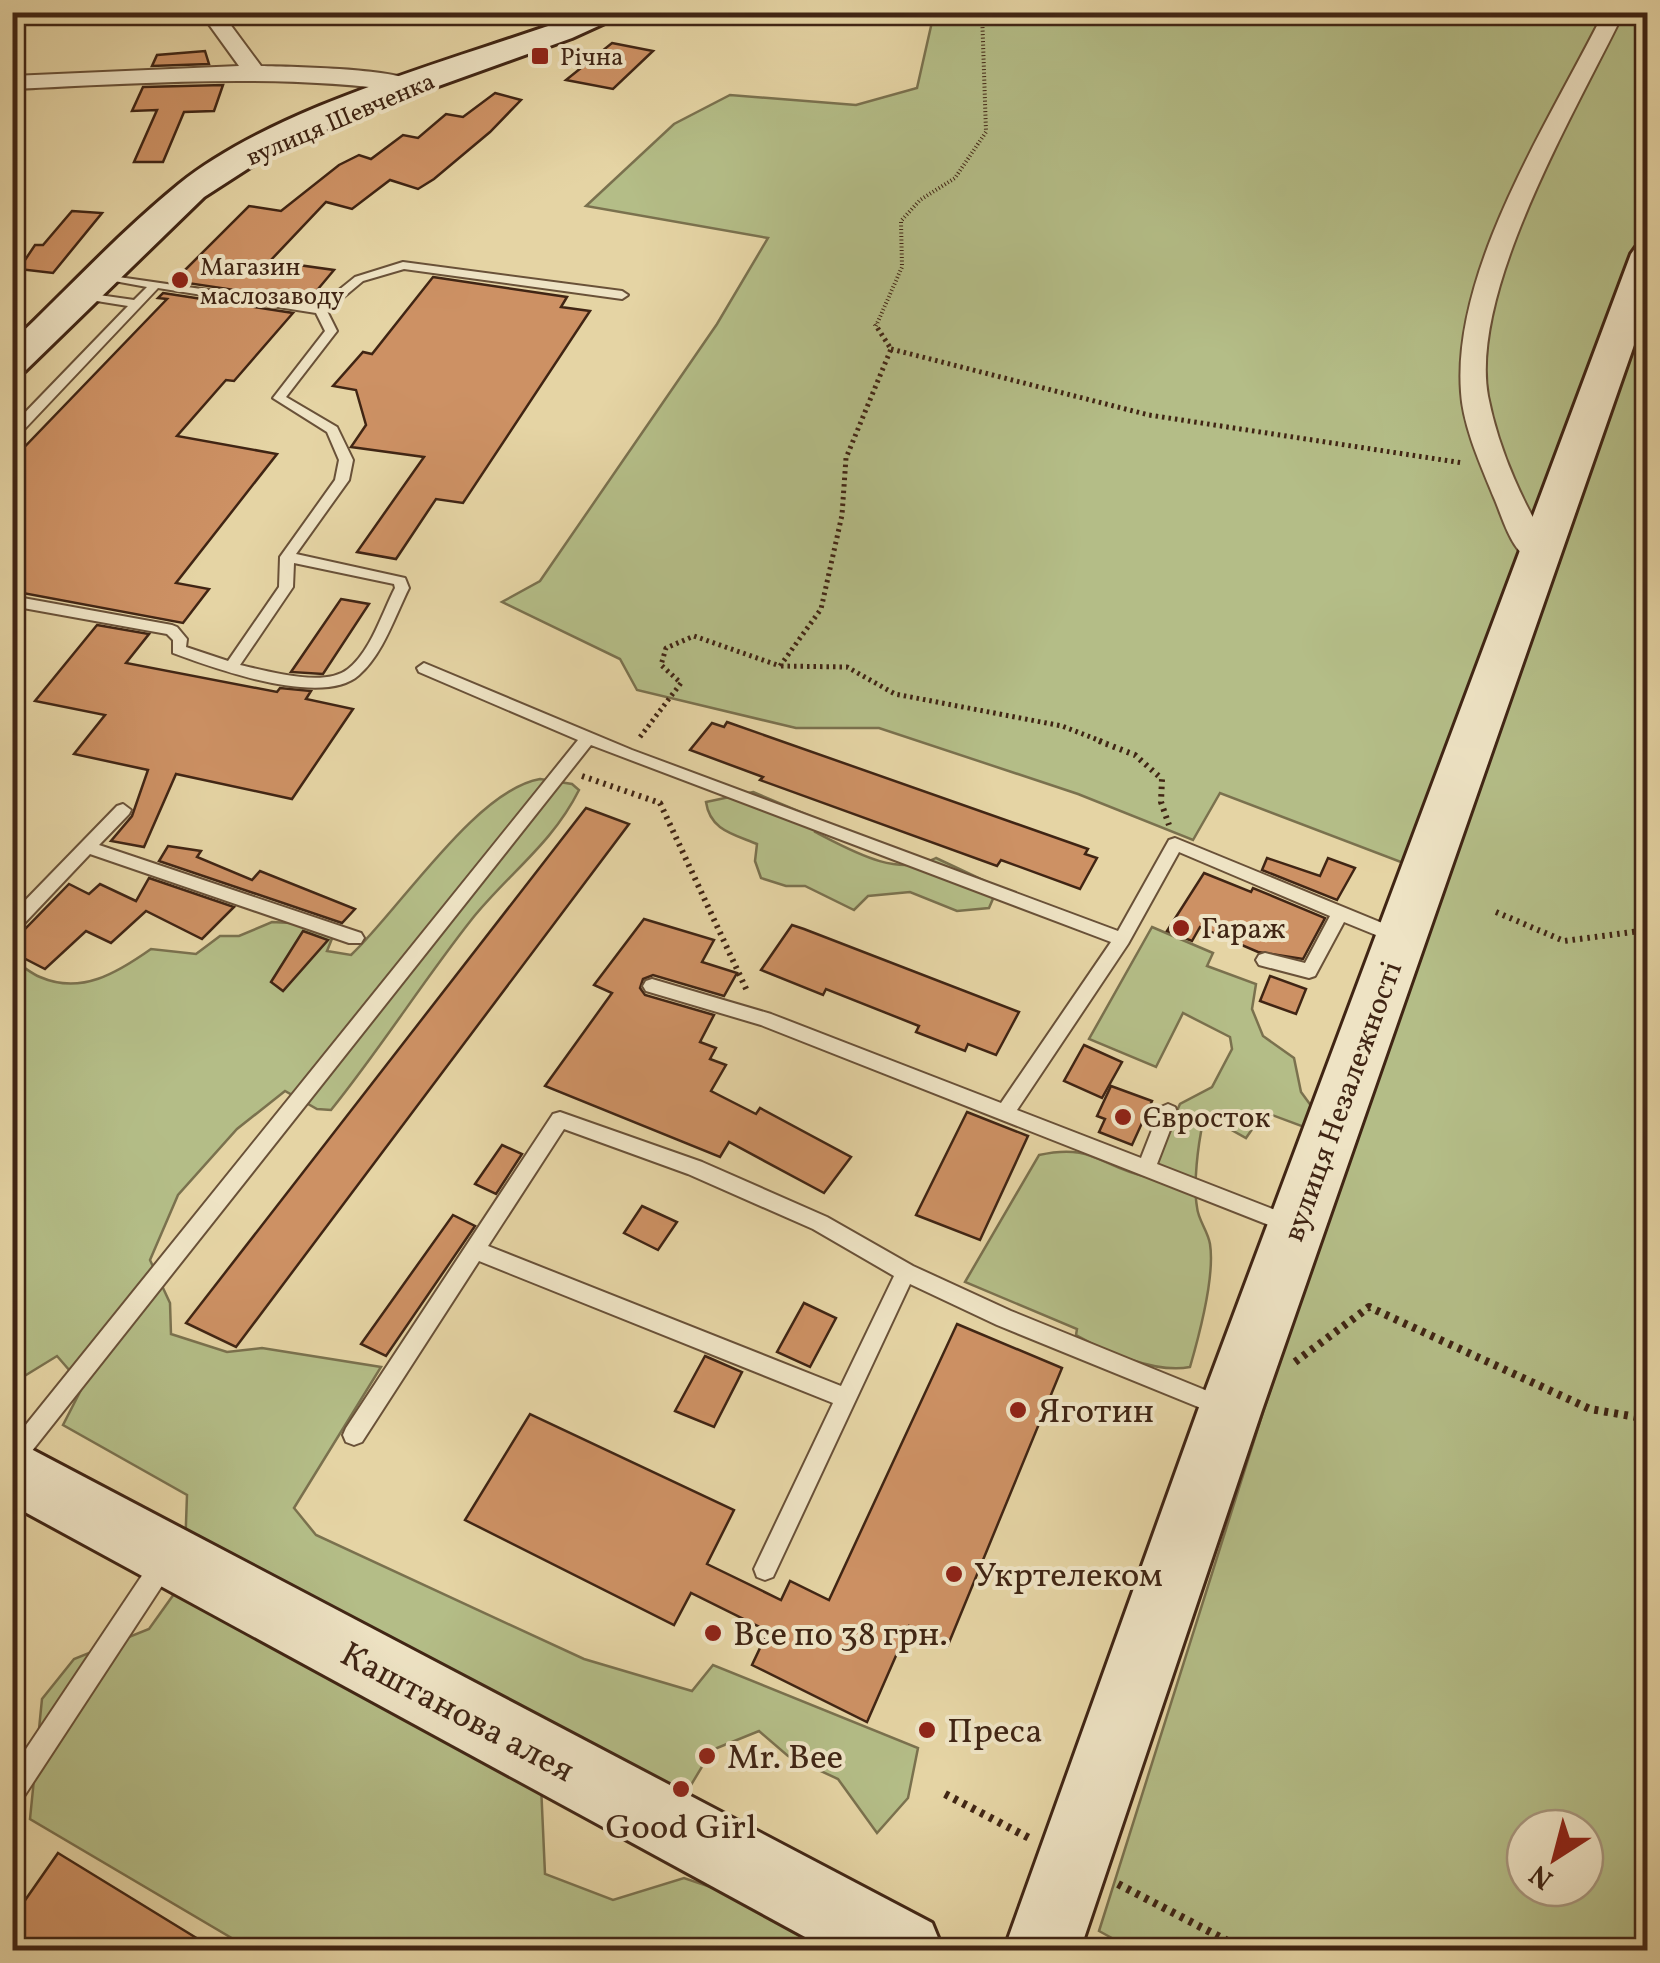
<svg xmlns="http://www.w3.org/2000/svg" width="1660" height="1963" font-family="Vollkorn,serif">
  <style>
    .green { fill: #b4bd87; stroke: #7a714e; stroke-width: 2.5; fill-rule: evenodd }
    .building { fill: #cd9164; stroke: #402514; stroke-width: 2.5 }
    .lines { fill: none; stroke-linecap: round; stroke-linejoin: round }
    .lane-casing { stroke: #695138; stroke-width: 4 }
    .street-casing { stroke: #695138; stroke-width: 4 }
    .secondary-casing { stroke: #402514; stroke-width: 6 }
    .path-far3 { stroke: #402514; stroke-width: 4; stroke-dasharray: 1 2.5; stroke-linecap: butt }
    .path-far2 { stroke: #402514; stroke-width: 5; stroke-dasharray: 2.5 4; stroke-linecap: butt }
    .path-far1 { stroke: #402514; stroke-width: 6; stroke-dasharray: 2.5 5; stroke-linecap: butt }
    .path { stroke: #402514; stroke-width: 8; stroke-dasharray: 4 6; stroke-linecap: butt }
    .lane { fill: #eee3c4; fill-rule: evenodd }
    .street { fill: #eee3c4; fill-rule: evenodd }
    .secondary { fill: #eee3c4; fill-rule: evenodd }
    .poi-dot { fill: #8f2418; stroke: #eee3c4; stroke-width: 4 }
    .labels { text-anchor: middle; stroke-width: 8; stroke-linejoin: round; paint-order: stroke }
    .far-poi-label { font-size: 25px; fill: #402514; stroke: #eee3c4; text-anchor: start }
    .far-street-label { font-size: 25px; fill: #402514; stroke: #eee3c4 }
    .poi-label { font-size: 30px; fill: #402514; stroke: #eee3c4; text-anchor: start }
    .street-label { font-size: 30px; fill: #402514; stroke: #eee3c4 }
    .near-poi-label { font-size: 35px; fill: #402514; stroke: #eee3c4; text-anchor: start }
    .near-street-label { font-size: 35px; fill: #402514; stroke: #eee3c4 }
  </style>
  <rect width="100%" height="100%" fill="#e5d4a4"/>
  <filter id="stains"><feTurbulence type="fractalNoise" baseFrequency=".002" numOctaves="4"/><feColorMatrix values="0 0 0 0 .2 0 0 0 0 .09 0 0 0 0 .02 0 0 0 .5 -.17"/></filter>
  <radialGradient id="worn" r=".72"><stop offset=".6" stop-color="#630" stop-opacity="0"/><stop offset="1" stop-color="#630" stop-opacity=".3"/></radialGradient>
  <g class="green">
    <path d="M934,13H1647V1950H1134L1099,1931L1263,1412L1443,878L1220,793L1193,840L1078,794L879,728H796L637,690L620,659L502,602L540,581L717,324L768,238L586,206L674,124L730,95L856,105L917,88ZM1525,1828H1585V1888H1525Z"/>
    <path d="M540,779L572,784L579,790C552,844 509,873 472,919C423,981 381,1048 331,1110L317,1109L285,1091L237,1129L178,1195L150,1260L170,1303L171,1334L227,1352L262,1348L381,1367L294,1508L316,1535L584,1659L692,1691L713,1665L918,1748L908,1798L877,1833L838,1779L788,1756L759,1731L712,1750L676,1810L541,1785L545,1874L613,1900L684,1878L822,1925L862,1950H252L30,1819L42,1699L74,1659L149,1629L184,1580L187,1495L63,1425L83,1386L57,1356L13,1383V961C22,965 30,973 40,977C81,995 117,973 151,949L196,954L220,936H239L272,922L310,924L333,936L327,951L351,955C399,910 476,790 540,779Z"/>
    <path d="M753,792L815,818V832C852,851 897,878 936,858L998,887L989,908L957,911L910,892L868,896L854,910L805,886H786L761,878L755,861L757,844C733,834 710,830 706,802Z"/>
    <path d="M1152,927L1213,953L1207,966L1256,984L1252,1009L1263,1036L1294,1058L1301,1092L1312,1107L1304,1127L1264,1112L1246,1138L1219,1123L1203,1122C1198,1145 1193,1185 1197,1207C1198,1220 1208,1231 1210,1244C1215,1276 1199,1336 1190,1367C1156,1374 1106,1352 1076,1335L1077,1329L965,1282L1039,1155C1093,1143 1099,1166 1147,1177L1180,1104L1212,1087L1232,1049L1230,1037L1183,1013L1156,1067L1089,1039Z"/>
  </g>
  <g class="building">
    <path d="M612,43L653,51L613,89L566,80Z"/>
    <path d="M205,51L209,64L152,66L157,55Z"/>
    <path d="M223,85L214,111L184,112L163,162H134L157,110L132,111L143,87Z"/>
    <path d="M495,93L521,100L490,132L434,179L418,189L390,180L352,209L326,202L270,261L334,270L308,301L174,281L249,206L281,211L339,165L359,155L371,159L403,135L418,138L446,114L463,117Z"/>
    <path d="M72,211L102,213L53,273L19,269L35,245H43Z"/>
    <path d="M433,277L567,297L561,307L590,311L463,503L436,499L396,559L357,552L424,457L351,447L366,425L356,390L333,386L363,352L372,354Z"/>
    <path d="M163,293L293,313L234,381L226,380L177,436L277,454L176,583L209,589L183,623L12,591V460L167,299L158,298Z"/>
    <path d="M341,599L369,604L323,674L291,672Z"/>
    <path d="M97,625L149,634L126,663L277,692L280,688L311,691L306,699L353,709L292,799L176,774L144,847L111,841L132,816L148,770L74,754L105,715L35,701Z"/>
    <path d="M727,722L1088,849L1085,854L1097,858L1080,889L1001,860L997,866L760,780L763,777L690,750L712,723L724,727Z"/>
    <path d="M586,808L629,824L236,1347L186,1323Z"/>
    <path d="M168,846L201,851L197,857L252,880L260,871L355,909L342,923L159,861Z"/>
    <path d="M1267,858L1320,876L1328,858L1355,868L1337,900L1262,870Z"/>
    <path d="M1204,873L1251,892L1253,888L1325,918L1303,959L1258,952L1200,927L1192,941L1167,931Z"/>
    <path d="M149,878L234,907L202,939L146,911L111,943L86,931L45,969L12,952V935L21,933L69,884L89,894L100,884L136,901Z"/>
    <path d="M644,919L714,940L702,962L737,973L724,996L653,975L643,979L640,988L645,995L714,1015L700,1042L716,1048L710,1059L726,1065L711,1091L756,1114L760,1108L851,1157L824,1193L729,1142L720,1157L545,1086L612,993L594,985Z"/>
    <path d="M792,925L804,929L1019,1012L996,1055L968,1044L965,1051L916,1032L919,1026L826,989L823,995L761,970Z"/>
    <path d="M303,931L328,940L283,991L271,982Z"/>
    <path d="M1270,976L1306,989L1296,1014L1260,1001Z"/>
    <path d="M1084,1045L1122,1062L1102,1098L1064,1081Z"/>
    <path d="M1111,1086L1152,1101L1132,1145L1099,1132L1105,1119L1097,1116Z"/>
    <path d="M967,1112L1028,1136L980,1240L916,1215Z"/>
    <path d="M502,1145L522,1154L496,1194L475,1184Z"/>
    <path d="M642,1206L677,1222L658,1250L624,1233Z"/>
    <path d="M453,1215L475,1226L386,1356L361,1344Z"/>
    <path d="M804,1303L836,1318L810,1367L777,1352Z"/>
    <path d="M957,1324L1062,1368L948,1645L909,1626L867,1722L752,1665L768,1631L691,1593L674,1625L465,1520L530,1414L734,1510L707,1564L781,1600L790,1581L829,1600Z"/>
    <path d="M705,1356L742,1372L714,1427L675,1411Z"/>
    <path d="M58,1853L216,1950H12V1919Z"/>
  </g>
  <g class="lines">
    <defs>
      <g id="lane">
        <path d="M403,262L622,291L628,295L622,299L404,269L363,281L327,311L337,331L286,397L337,427L353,460L349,480L296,554L405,578L409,588C395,616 383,654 359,675C323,708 213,668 173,653V640L167,634L12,606V596L172,625L177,627L187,639L186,647L228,661L279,587L280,557L335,480L339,460L327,432L273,398L325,331L316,313L158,288L17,437L12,438V426L128,306L78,298V292L134,300L147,287L98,278V274L319,306L355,277ZM294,563L394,584L395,588C382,613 371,651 348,669C325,688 267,671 240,665L293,587Z"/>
        <path d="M424,663L632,750L1118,931L1169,840L1175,838L1404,932L1407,937L1398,944L1344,922L1315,976L1309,978L1259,965L1256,960L1259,955L1265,953L1305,963L1330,916L1179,852L1128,944L1017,1110L1141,1158L1161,1107L1168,1104L1175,1107L1177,1112L1157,1164L1298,1219L1301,1225L1298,1231L1291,1234L1284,1231L761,1025L646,991L643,986L646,981L652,979L771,1014L1001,1103L1111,942L591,745L20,1466L12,1469V1442L578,740L419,672L417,668Z"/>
        <path d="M123,804L131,810L129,814L99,845L361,933L364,938L361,943H349L90,854L18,930L12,931V914L117,806Z"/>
        <path d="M560,1112L702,1162L827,1217L913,1266L1011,1311L1227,1399L1230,1406L1227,1413L1220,1416L1213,1413L997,1325L910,1284L773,1577L765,1580L757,1577L754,1569L833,1403L479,1261L362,1442L354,1445L346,1442L343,1435L346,1428L553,1114ZM564,1129L688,1174L813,1229L894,1276L841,1386L488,1246Z"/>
        <path d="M165,1550L173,1553L176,1561L173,1569L21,1801L12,1804V1770L157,1553Z"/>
      </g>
      <g id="street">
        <path d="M200,12H221L261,66C292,67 403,68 422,85L411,92C278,73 146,83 12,89V76L239,66Z"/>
        <path d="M1604,12H1624C1577,109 1469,290 1488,396C1499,452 1525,509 1556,556L1541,565C1513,558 1505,524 1495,500C1482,468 1463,427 1461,392C1452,269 1550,120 1604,12Z"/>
      </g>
      <g id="secondary">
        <path d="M587,12H629L572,38L355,116L252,166L204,197L25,371L12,374V342C67,290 120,232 179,184C281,102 464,58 587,12Z"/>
        <path d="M1648,244V305L1262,1410L1080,1950H1004L1198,1410L1631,254L1636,247Z"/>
        <path d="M12,1439L932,1923L943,1950H829L12,1505Z"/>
      </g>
    </defs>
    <use href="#lane" class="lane-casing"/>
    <use href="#street" class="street-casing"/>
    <use href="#secondary" class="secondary-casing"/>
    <path class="path-far3" d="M876,326L902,267L901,221L920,200L955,178L986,132L982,12"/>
    <g class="path-far2">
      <path d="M891,349L1149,415L1463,463"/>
      <path d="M781,666L847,667L895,694L1062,726L1106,743"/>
      <path d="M640,737L681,683L661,665L666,648L694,636L780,666L821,609L842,515L846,458L891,349L875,324"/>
    </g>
    <g class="path-far1">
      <path d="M1099,741L1135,755L1162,779L1161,802L1169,825"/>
      <path d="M582,776L660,803L748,993"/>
      <path d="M1496,912L1564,941L1648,930"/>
    </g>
    <g class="path">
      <path d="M1295,1362L1369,1307L1590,1409L1648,1419"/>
      <path d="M945,1794L1031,1839"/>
      <path d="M1118,1884L1245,1950"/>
    </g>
    <use href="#lane" class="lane"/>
    <use href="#street" class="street"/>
    <use href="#secondary" class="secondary"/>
  </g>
  <g class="poi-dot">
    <rect x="530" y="46" width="20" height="20" rx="5"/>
    <circle cx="180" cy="280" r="10"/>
    <circle cx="1181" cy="928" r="10"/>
    <circle cx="1123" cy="1117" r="10"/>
    <circle cx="1018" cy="1410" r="10"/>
    <circle cx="954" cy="1574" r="10"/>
    <circle cx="713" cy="1633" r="10"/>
    <circle cx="927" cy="1730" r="10"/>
    <circle cx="707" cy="1756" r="10"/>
    <circle cx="681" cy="1789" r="10"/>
  </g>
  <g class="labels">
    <g class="far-poi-label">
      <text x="560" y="65">Річна</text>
      <text x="200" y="275">Магазин<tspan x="200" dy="29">маслозаводу</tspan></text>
    </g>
    <g class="far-street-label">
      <text transform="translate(340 118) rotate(-23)" y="9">вулиця Шевченка</text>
    </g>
    <g class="poi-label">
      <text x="1201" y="938">Гараж</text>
      <text x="1143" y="1127">Євросток</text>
    </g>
    <g class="street-label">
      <text transform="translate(1342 1101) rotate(-70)" y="10">вулиця Незалежності</text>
    </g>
    <g class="near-poi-label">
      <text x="1038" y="1422">Яготин</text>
      <text x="974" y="1586">Укртелеком</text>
      <text x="733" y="1645">Все по 38 грн.</text>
      <text x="947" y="1742">Преса</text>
      <text x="727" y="1768">Mr. Bee</text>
      <text x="681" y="1838" text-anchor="middle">Good Girl</text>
    </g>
    <g class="near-street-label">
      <text transform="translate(458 1711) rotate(28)" y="12">Каштанова алея</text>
    </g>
  </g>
  <rect width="1660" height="1963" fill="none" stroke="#e5d4a4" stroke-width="50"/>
  <rect x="15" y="15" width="1630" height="1933" fill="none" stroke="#402514" stroke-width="5"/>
  <rect x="25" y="25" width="1610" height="1913" fill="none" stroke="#402514" stroke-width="2.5"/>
  <g transform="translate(1555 1858) rotate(216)"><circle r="48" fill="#eee3c4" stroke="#a8977e" stroke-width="2.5"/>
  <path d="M0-8L18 38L0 25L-18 38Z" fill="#8f2418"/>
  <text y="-15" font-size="28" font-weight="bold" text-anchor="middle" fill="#402514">N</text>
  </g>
  <rect width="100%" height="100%" filter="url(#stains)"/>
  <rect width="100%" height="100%" fill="url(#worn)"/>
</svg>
